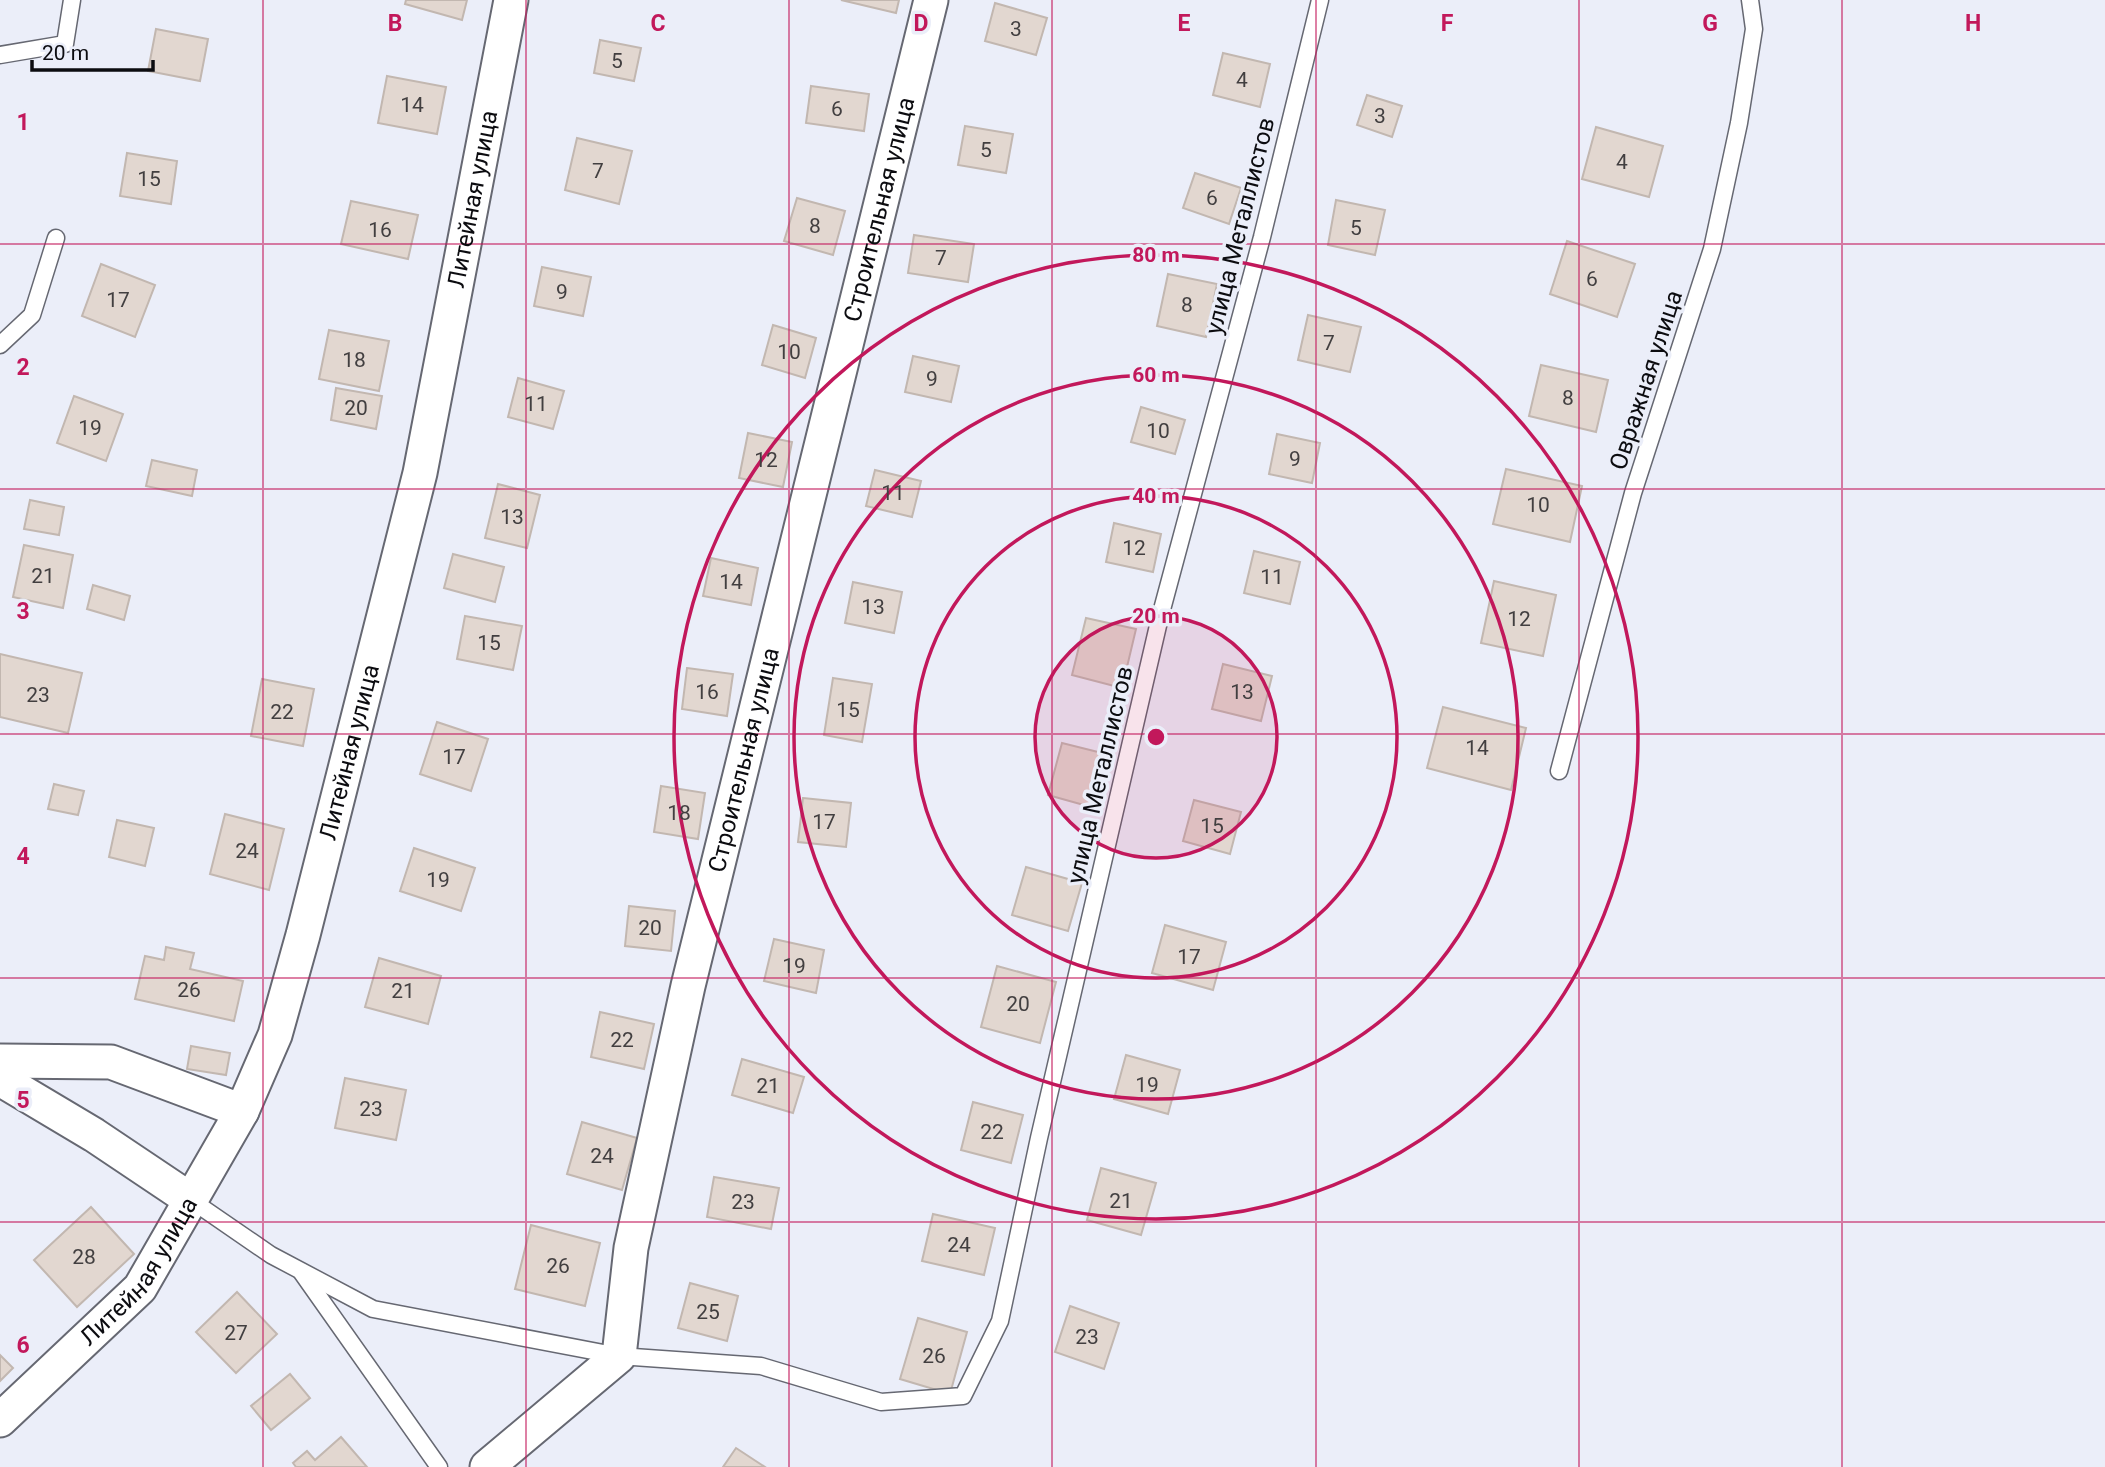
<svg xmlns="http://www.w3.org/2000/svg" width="2105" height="1467" font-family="Roboto,sans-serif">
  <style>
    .building { fill: #e2d7d0; stroke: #c2b7b0; stroke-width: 2 }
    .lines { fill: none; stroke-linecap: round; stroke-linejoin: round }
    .lane-casing { stroke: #666872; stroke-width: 19 }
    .street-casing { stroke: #666872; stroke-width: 37 }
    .lane { stroke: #fff; stroke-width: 16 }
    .street { stroke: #fff; stroke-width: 33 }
    .grid { fill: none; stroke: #c2185b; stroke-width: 2; stroke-opacity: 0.55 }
    .ring { fill: none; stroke: #c2185b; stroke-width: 3.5 }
    .labels { text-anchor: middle; stroke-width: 7; stroke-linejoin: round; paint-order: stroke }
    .number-label { font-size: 21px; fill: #423f40 }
    .street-label { font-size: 24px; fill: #0c0c10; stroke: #ebeef9 }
    .grid-label { font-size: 23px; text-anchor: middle; font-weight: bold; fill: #c2185b; stroke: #ebeef9; stroke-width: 7; stroke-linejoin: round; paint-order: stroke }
    .centre { fill: #c2185b; stroke: #ebeef9; stroke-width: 3.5 }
    .ring-label { font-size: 21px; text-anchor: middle; font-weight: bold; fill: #c2185b; stroke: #ebeef9; stroke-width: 7; stroke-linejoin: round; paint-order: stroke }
  </style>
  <rect width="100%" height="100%" fill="#ebeef9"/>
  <g class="building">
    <path d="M406,0H467L462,20L405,4Z"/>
    <path d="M841,0H899L896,13Z"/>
    <path d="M995,3L1047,18L1036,55L985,41Z"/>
    <path d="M156,29L208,39L200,81L148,71Z"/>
    <path d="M600,40L641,48L634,81L594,73Z"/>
    <path d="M1223,53L1270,64L1260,107L1213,95Z"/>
    <path d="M387,76L446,87L437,134L378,123Z"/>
    <path d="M811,86L869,94L864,131L806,123Z"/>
    <path d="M1367,95L1402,106L1392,137L1357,125Z"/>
    <path d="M965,126L1013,134L1006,173L958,165Z"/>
    <path d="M1596,127L1663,146L1649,197L1582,179Z"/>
    <path d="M577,138L632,151L619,204L565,190Z"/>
    <path d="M127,153L177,161L171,204L120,196Z"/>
    <path d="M1195,173L1241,188L1229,224L1183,208Z"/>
    <path d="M797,198L845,211L833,255L784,241Z"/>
    <path d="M1336,200L1385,210L1375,255L1328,245Z"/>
    <path d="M351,201L418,215L408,259L341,244Z"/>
    <path d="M914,235L974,244L968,282L908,273Z"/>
    <path d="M1567,241L1635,264L1617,317L1550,294Z"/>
    <path d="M101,264L155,285L135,337L82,316Z"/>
    <path d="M542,267L591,277L583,316L534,306Z"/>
    <path d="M1168,274L1217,284L1206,337L1157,326Z"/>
    <path d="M1308,315L1361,327L1350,372L1298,360Z"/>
    <path d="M773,325L816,338L805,378L762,365Z"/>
    <path d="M329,330L389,341L379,391L319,379Z"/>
    <path d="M913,356L959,366L951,402L905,392Z"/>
    <path d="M1541,365L1608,380L1596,432L1529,416Z"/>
    <path d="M518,378L564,391L553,429L508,417Z"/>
    <path d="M336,388L382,396L376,429L331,420Z"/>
    <path d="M74,396L123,414L106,461L57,443Z"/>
    <path d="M1141,407L1185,420L1175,454L1131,442Z"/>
    <path d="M748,433L792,442L783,487L739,478Z"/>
    <path d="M1277,434L1320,443L1312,483L1269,474Z"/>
    <path d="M152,460L197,470L192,496L146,486Z"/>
    <path d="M1506,469L1582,486L1570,542L1493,524Z"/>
    <path d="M875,470L921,481L912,517L866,506Z"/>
    <path d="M498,484L540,495L527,548L485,538Z"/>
    <path d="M30,500L64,507L59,535L24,529Z"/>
    <path d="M1114,523L1161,534L1153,572L1106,562Z"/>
    <path d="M24,545L73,555L63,608L13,597Z"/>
    <path d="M1254,551L1300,562L1290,604L1244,593Z"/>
    <path d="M453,554L504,567L495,602L444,588Z"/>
    <path d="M711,558L758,568L751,605L703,596Z"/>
    <path d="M1494,581L1556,595L1543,656L1481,643Z"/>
    <path d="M853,582L902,592L894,633L845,623Z"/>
    <path d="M93,585L130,596L124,620L87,609Z"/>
    <path d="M465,616L522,626L513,670L457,659Z"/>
    <path d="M1086,618L1136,629L1122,688L1072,675Z"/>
    <path d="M0,654L82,673L68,733L0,717Z"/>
    <path d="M1223,664L1272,676L1261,721L1212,709Z"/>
    <path d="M687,668L733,674L727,716L682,709Z"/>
    <path d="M833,678L872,684L862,742L824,735Z"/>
    <path d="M262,679L314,689L303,746L251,736Z"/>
    <path d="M1443,707L1526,728L1511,790L1427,768Z"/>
    <path d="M437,722L488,739L471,791L420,774Z"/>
    <path d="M1062,743L1106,754L1091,807L1048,795Z"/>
    <path d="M54,784L84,791L78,815L48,809Z"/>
    <path d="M661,786L705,793L698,839L654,832Z"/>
    <path d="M803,798L851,803L846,847L798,842Z"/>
    <path d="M1194,800L1241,812L1230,854L1183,841Z"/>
    <path d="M225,814L284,829L269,890L210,874Z"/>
    <path d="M117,820L154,828L145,866L109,857Z"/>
    <path d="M414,848L475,868L461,911L400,891Z"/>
    <path d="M1026,867L1082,883L1068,931L1012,915Z"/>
    <path d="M629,906L675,911L671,951L625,946Z"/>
    <path d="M1165,925L1226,942L1213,990L1152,973Z"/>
    <path d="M774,939L824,950L816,993L764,981Z"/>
    <path d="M166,947L194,953L190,969L243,981L234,1021L135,999L145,956L164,960Z"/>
    <path d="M379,958L441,976L428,1024L365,1007Z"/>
    <path d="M997,966L1056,982L1040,1043L981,1027Z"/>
    <path d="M600,1012L654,1024L644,1069L591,1057Z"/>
    <path d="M191,1046L230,1053L226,1075L187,1069Z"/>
    <path d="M1126,1055L1180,1070L1168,1114L1114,1099Z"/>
    <path d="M742,1059L804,1077L793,1113L732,1095Z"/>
    <path d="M345,1078L406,1090L396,1140L335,1128Z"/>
    <path d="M973,1102L1023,1115L1011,1163L961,1150Z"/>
    <path d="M582,1122L637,1138L622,1190L567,1174Z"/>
    <path d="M1101,1168L1156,1183L1141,1235L1087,1220Z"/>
    <path d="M714,1177L779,1188L771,1229L707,1217Z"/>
    <path d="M91,1207L134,1254L77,1307L34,1260Z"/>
    <path d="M933,1214L995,1228L984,1275L922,1261Z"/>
    <path d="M531,1225L600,1243L585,1306L515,1289Z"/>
    <path d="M690,1283L738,1296L727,1341L678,1328Z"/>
    <path d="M237,1292L277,1334L236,1373L196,1332Z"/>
    <path d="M1070,1306L1119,1323L1104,1369L1055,1352Z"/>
    <path d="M918,1318L967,1332L950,1394L900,1379Z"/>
    <path d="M0,1355L13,1368L0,1381Z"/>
    <path d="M290,1374L310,1398L271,1430L251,1406Z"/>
    <path d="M341,1437L367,1467H296L293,1463L307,1451L315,1460Z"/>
    <path d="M736,1448L765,1467H723Z"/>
  </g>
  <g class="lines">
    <defs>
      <g id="lane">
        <path d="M0,55L65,44L72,0"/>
        <path d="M0,345L32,315L56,238"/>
        <path d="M1559,771L1633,493L1712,249L1739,123L1754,29L1750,0"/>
        <path d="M191,1200L271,1255L373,1309L619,1356L761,1366L881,1402L963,1396L1000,1321L1039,1138L1160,617L1262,237L1320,0"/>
        <path d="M302,1273L439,1467"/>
      </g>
      <g id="street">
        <path d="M0,1061L111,1062L242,1111"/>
        <path d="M0,1079L94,1135L191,1200"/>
        <path id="s1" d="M0,1420L140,1288L242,1111L275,1035L303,935L420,473L511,0"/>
        <path id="s2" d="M487,1467L619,1356L631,1248L688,986L931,0"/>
      </g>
    </defs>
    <use href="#lane" class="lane-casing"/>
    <use href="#street" class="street-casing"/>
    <use href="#lane" class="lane"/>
    <use href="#street" class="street"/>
  </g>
  <path class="grid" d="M263,0V1467M526,0V1467M789,0V1467M1052,0V1467M1316,0V1467M1579,0V1467M1842,0V1467M0,244H2105M0,489H2105M0,734H2105M0,978H2105M0,1222H2105"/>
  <circle cx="1156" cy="737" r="121" fill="#c2185b" fill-opacity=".12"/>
  <g class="ring">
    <circle cx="1156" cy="737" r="121"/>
    <circle cx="1156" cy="737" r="241"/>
    <circle cx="1156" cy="737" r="362"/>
    <circle cx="1156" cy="737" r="482"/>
  </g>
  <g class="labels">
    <g class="number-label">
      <text x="1016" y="36">3</text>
      <text x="617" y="68">5</text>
      <text x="1242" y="87">4</text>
      <text x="412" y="112">14</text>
      <text x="837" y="116">6</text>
      <text x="1380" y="123">3</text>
      <text x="986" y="157">5</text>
      <text x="1622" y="169">4</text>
      <text x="598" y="178">7</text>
      <text x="149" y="186">15</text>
      <text x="1212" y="205">6</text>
      <text x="815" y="233">8</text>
      <text x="1356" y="235">5</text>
      <text x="380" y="237">16</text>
      <text x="941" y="265">7</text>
      <text x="1592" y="286">6</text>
      <text x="562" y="299">9</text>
      <text x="118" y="307">17</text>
      <text x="1187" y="312">8</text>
      <text x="1329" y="350">7</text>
      <text x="789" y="359">10</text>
      <text x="354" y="367">18</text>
      <text x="932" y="386">9</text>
      <text x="1568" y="405">8</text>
      <text x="536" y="411">11</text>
      <text x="356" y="415">20</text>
      <text x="90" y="435">19</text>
      <text x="1158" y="438">10</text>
      <text x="1295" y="466">9</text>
      <text x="766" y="467">12</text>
      <text x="893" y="500">11</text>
      <text x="1538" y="512">10</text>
      <text x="512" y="524">13</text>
      <text x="1134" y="555">12</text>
      <text x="43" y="583">21</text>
      <text x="1272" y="584">11</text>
      <text x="731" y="589">14</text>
      <text x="873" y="614">13</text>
      <text x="1519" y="626">12</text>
      <text x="489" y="650">15</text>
      <text x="707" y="699">16</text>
      <text x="1242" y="699">13</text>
      <text x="38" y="702">23</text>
      <text x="848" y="717">15</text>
      <text x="282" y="719">22</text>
      <text x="1477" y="755">14</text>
      <text x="454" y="764">17</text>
      <text x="679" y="820">18</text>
      <text x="824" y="829">17</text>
      <text x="1212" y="833">15</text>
      <text x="247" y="858">24</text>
      <text x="438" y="887">19</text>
      <text x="650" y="935">20</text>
      <text x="1189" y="964">17</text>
      <text x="794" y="973">19</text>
      <text x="189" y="997">26</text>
      <text x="403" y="998">21</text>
      <text x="1018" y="1011">20</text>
      <text x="622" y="1047">22</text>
      <text x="1147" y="1092">19</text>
      <text x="768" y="1093">21</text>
      <text x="371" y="1116">23</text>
      <text x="992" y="1139">22</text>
      <text x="602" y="1163">24</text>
      <text x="1121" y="1208">21</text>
      <text x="743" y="1209">23</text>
      <text x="959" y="1252">24</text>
      <text x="84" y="1264">28</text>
      <text x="558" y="1273">26</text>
      <text x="708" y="1319">25</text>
      <text x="236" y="1340">27</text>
      <text x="1087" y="1344">23</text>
      <text x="934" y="1363">26</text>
    </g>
    <g class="street-label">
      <text dy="8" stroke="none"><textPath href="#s1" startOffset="1339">Литейная улица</textPath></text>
      <text dy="8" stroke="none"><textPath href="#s2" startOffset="1349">Строительная улица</textPath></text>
      <text transform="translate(1240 226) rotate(-76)" y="8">улица Металлистов</text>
      <text transform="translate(1646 380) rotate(-72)" y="8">Овражная улица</text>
      <text dy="8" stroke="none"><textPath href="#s1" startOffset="772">Литейная улица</textPath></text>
      <text dy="8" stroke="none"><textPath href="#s2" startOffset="782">Строительная улица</textPath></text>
      <text transform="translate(1100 775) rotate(-77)" y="8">улица Металлистов</text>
      <text dy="8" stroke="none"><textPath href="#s1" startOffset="205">Литейная улица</textPath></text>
    </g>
  </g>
  <g class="grid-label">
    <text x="395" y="31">B</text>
    <text x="658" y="31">C</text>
    <text x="921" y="31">D</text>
    <text x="1184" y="31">E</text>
    <text x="1447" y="31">F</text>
    <text x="1710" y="31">G</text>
    <text x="1973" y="31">H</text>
    <text x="23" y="130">1</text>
    <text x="23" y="375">2</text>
    <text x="23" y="619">3</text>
    <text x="23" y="864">4</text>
    <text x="23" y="1108">5</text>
    <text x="23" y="1353">6</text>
  </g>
  <circle cx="1156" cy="737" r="10" class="centre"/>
  <g class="ring-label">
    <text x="1156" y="262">80 m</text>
    <text x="1156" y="382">60 m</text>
    <text x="1156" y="503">40 m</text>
    <text x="1156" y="623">20 m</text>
  </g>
  <path d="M32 60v10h121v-10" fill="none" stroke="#0c0c10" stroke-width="3.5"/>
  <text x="42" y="60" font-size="21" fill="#0c0c10" stroke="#ebeef9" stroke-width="5" paint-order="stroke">20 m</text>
</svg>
